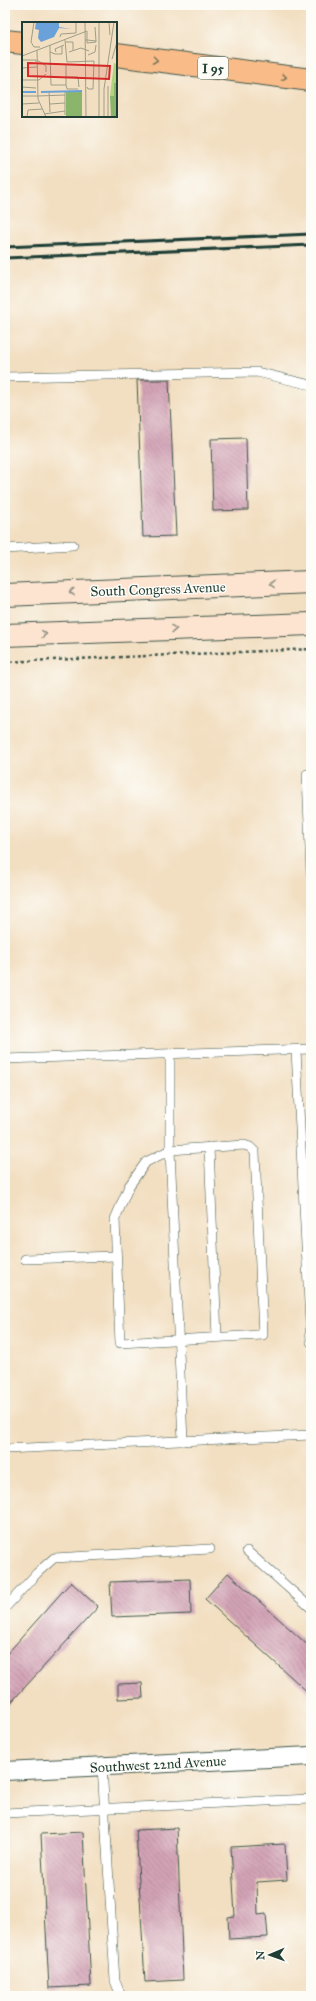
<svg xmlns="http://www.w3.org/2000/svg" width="316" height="2001" font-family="'IM FELL Great Primer',serif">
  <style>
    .building { fill: url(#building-back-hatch) }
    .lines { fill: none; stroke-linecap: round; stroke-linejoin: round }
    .service-casing { stroke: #3f5549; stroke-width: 10 }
    .minor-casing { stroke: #3f5549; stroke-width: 20 }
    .secondary-casing { stroke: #3f5549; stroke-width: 24 }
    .motorway-casing { stroke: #3f5549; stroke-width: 24 }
    .path { stroke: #3f5549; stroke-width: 2.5; stroke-dasharray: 3 3; stroke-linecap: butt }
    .service { stroke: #fff; stroke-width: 9 }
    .minor { stroke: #fff; stroke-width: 18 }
    .secondary { stroke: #fde4d0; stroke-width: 22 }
    .motorway { stroke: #f9bc89; stroke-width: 22 }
    .rail { stroke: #1f3d34; stroke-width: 3 }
    .oneway { stroke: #81765a }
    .oneway2 { stroke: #8e9082 }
    .labels { text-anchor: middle; stroke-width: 3; stroke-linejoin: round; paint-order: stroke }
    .shield { fill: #fdfcf7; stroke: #62766e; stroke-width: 1 }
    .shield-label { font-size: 13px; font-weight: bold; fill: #1f3d34 }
    .street-label { font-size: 14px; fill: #1f3d34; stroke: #fdfcf7 }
    .inset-river { fill: none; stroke: #69a1d8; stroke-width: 2 }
    .inset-road { fill: none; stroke: #9e9e88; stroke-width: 1 }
    .view { fill: #d62828; fill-opacity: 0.15; stroke: #d62828; stroke-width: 2 }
    .inset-edge { fill: none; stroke: #1f3d34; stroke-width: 2 }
  </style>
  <defs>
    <pattern id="building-back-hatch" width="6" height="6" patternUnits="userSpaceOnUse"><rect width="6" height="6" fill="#d3a3b6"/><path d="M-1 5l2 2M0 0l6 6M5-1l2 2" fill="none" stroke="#ab8695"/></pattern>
  </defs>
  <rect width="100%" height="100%" fill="#fdfcf7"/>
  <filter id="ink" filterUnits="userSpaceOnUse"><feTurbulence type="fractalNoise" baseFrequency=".025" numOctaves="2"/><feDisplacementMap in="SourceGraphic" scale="8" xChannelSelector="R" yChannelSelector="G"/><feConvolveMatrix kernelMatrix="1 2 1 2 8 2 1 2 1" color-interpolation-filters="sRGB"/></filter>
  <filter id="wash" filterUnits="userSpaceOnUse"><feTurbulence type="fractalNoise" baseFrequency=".012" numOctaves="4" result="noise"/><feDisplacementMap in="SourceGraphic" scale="16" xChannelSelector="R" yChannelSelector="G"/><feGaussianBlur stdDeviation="0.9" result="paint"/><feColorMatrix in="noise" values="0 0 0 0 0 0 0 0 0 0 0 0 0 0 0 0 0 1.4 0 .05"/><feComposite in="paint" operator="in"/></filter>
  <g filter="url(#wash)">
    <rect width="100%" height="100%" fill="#f2dec0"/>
    <g id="blocks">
      <g class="building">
        <path d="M137,380H169L176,536L143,537Z"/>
        <path d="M246,438L248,510L213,511L211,439Z"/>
        <path d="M228,1573L311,1648V1695L205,1599Z"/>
        <path d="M190,1579L191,1614L112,1617L110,1582Z"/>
        <path d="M71,1582L98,1607L5,1709V1656Z"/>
        <path d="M142,1683L143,1698L118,1699V1684Z"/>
        <path d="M177,1828L183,1980L145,1982L136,1830Z"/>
        <path d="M83,1832L91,1986L49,1988L41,1834Z"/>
        <path d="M285,1844L287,1880L257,1882L258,1915L266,1914L268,1937L229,1939L228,1917L235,1916L231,1847Z"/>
      </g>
    </g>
  </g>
  <g filter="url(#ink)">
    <use href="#blocks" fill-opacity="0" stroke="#3f5549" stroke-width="1"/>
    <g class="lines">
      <defs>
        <g id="service">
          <path d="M5,377L257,372L311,385"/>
          <path d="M5,549L73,545"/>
          <path d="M311,774H307L311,874"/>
          <path d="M296,1050L311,1342"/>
          <path d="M170,1054V1150L183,1441"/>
          <path d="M5,1059L311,1049"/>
          <path d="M244,1145L250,1147L255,1152L263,1335L120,1343L115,1219L129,1186L146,1162L170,1150Z"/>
          <path d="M209,1147L217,1337"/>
          <path d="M25,1259L116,1256"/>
          <path d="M5,1449L311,1435"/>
          <path d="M247,1551L311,1608"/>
          <path d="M5,1608L37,1573L54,1558L210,1549"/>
          <path d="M102,1766L115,1981L121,1996"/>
          <path d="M5,1813L311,1799"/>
        </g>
        <path id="minor" d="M5,1771L311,1756"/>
        <g id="secondary">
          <path d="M5,595L311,582"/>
          <path d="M5,635L311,624"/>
        </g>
        <g id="motorway">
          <path d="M5,41L23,43"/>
          <path d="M116,55L311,80"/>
        </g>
      </defs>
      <use href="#service" class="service-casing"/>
      <use href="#minor" class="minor-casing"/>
      <use href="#secondary" class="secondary-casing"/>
      <use href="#motorway" class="motorway-casing"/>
      <path class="path" d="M5,662L311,649"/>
      <use href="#service" class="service"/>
      <use href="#minor" class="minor"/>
      <use href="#secondary" class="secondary"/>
      <use href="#motorway" class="motorway"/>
      <g class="rail">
        <path d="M5,247L311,234"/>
        <path d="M5,258L311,245"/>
      </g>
    </g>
    <defs><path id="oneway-chevron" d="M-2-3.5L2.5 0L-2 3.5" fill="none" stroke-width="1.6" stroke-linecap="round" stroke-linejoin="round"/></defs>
    <g class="oneway">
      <use href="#oneway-chevron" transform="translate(155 60) rotate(7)"/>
      <use href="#oneway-chevron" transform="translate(284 77) rotate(6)"/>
    </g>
    <g class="oneway2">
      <use href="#oneway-chevron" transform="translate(272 584) rotate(178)"/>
      <use href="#oneway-chevron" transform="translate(72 592) rotate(178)"/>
      <use href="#oneway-chevron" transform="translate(174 629) rotate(-2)"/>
      <use href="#oneway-chevron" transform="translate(44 634) rotate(-2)"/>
    </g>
  </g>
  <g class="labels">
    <rect class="shield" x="198" y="57" width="30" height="22" rx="3"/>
    <g class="shield-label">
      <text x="213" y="73">I 95</text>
    </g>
    <g class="street-label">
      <text transform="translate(158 589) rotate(-2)" y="5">South Congress Avenue</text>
      <text transform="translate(158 1764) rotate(-3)" y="5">Southwest 22nd Avenue</text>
    </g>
  </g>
  <g transform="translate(22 22)">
    <rect width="95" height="95" fill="#f2dec0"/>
    <path d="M92,41L95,42V61H92L93,74H88Z" fill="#b0d37c"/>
    <path d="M92,61H95V95H89L88,74H92ZM44,70H60V95H26L44,94Z" fill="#8cb56c"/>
    <path d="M14,0H37V5L49,7L37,6L32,15L19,20L16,16L17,8L13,7Z" fill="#69a1d8"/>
    <path class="inset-river" d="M0,70H14M19,70L60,69"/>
    <path class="inset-road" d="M12,0L9,20L12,25H18M63,0L64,95M77,0V95M87,0L88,13M73,5L74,19M38,15L39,12L54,11V0M43,18L45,40M65,18L74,19V20L65,21ZM44,20H51V28M28,23V30L33,32H40V24M15,28L16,77L24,95M28,30L29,63H44V42M34,30L33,27L42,23M47,30L59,26L67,29M66,33L73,30L74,23M0,34L65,9V18H63M90,37L95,20M0,38H14V40M15,38L24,44V50M45,40L72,39L71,67H66L65,65M0,46L15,45M44,55H56L57,65M0,58H17L24,52M44,63L45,67H56M0,65L14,66M27,70L28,90M43,70V93M0,74H16M16,74L43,73M0,82L17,81M28,82L43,81M22,92L43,89M5,95L6,88L20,87M82,95V67L92,0M86,95V64"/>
    <path class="view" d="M6,41L88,44L87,57L6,54Z"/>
    <rect width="95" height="95" class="inset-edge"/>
  </g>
  <rect width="316" height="2001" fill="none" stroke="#fdfcf7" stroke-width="20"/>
  <g transform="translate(270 1955) rotate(268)" stroke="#fdfcf7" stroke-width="3" paint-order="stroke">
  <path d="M0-3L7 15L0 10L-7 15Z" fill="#1f3d34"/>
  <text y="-6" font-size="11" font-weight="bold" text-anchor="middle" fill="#1f3d34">N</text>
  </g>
</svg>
